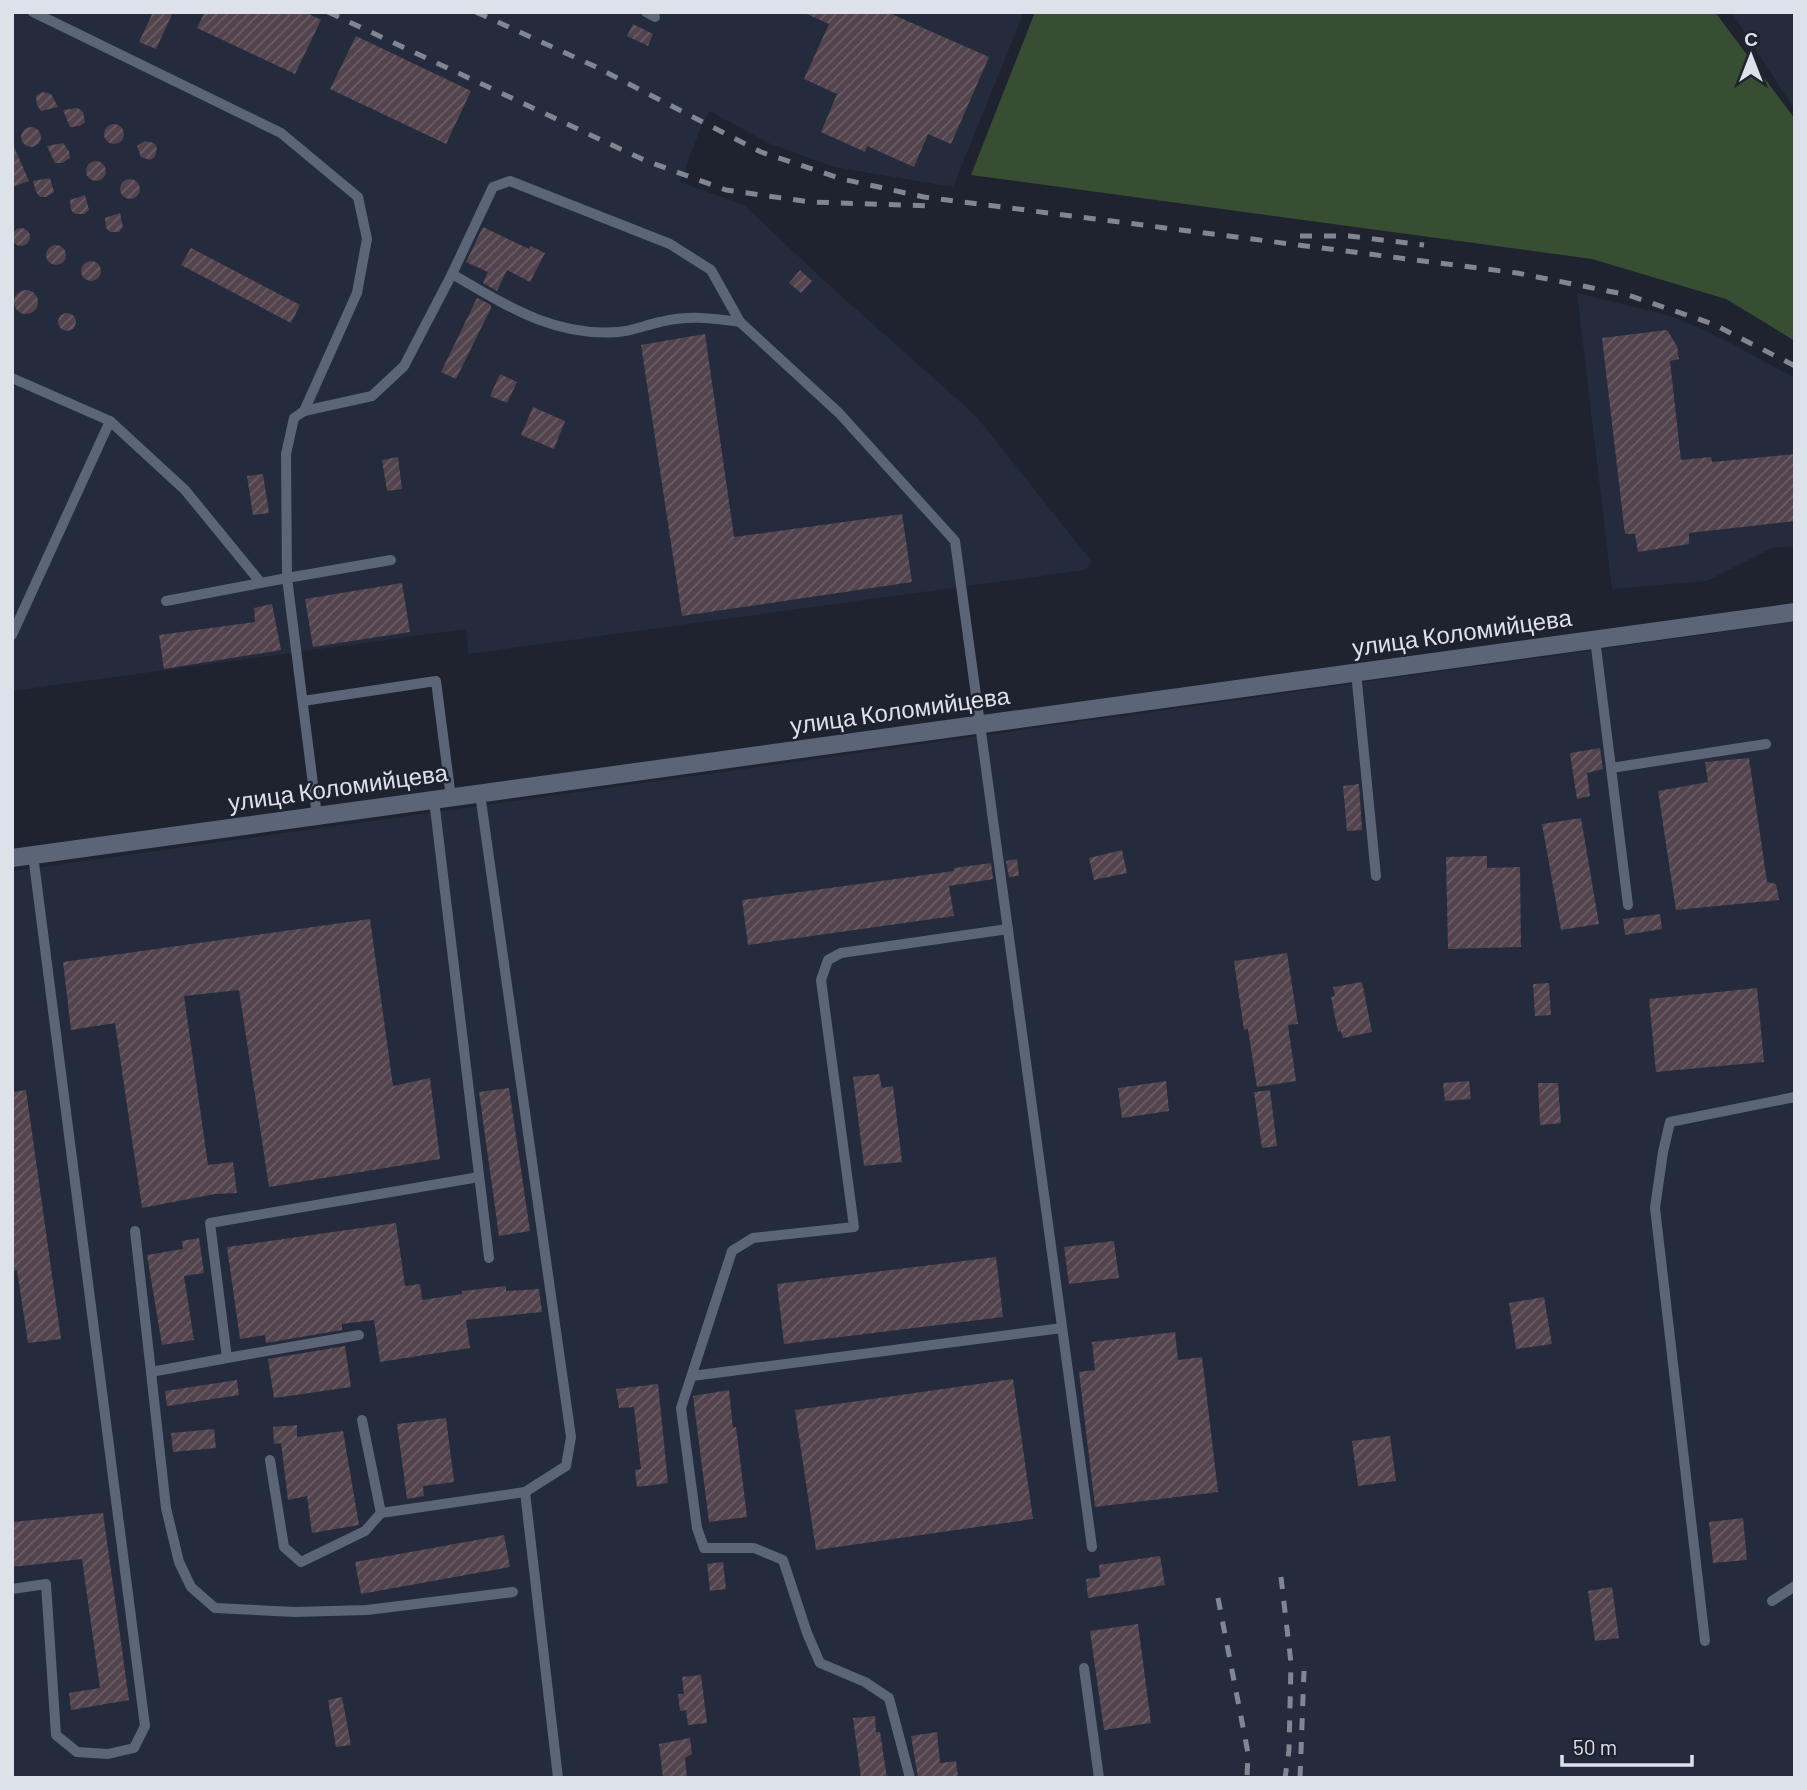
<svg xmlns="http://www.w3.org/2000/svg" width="1807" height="1790" font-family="Barlow,sans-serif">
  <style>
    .built { fill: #242b3d }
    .grass { fill: #384e32 }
    .building { fill: url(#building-hatch) }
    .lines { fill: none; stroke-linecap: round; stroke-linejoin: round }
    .service { stroke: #5b6577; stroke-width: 10 }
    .tertiary { stroke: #5b6577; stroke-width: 18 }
    .rail { stroke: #818690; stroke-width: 5; stroke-dasharray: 12 12; stroke-linecap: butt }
    .labels { text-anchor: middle; stroke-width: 5; stroke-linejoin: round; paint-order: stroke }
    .street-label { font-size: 24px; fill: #dde1e9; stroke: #1e232f }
  </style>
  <defs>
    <pattern id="building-hatch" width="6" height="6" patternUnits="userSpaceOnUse" patternTransform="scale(1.75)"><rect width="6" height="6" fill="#52434c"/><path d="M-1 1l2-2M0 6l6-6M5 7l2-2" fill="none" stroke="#6a5e66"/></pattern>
  </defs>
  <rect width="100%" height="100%" fill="#1e232f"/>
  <g class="built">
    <path d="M12,12H1024L953,187L834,167L768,143L710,111L701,127L680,182L744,205L829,285L976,416L1092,562L1085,570L468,654L466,629L12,691Z"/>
    <path d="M1731,12H1795V110Z"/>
    <path d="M1577,293L1671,316L1721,338L1795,378V546L1772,548L1707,581L1612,589Z"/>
    <path d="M1795,622V1778H12V871Z"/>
  </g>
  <path class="grass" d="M1035,12H1715L1795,119V341L1726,299L1592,259L971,175Z"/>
  <g class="building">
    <path d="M153,12H173L156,49L139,42Z"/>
    <path d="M205,12H305L321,20L295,74L197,28Z"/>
    <path d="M802,12H887L989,57L951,144L928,134L914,167L867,146L865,152L821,132L837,94L804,79L829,24Z"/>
    <path d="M633,24L653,34L648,46L627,36Z"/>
    <path d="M356,36L471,91L446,144L330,89Z"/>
    <path d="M42,92L51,94L58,107L41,111L37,105L36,96Z"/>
    <path d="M78,108L83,112L85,122L80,126L70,127L63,110Z"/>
    <circle cx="114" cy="134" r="10"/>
    <circle cx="31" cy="137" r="10"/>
    <path d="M145,141L154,143L157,148L155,157L150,160L141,157L137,146Z"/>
    <path d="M12,142L29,181L12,187Z"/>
    <path d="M63,143L69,151L70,158L62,163H55L47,146Z"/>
    <circle cx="96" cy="171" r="10"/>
    <path d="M50,178L54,192L46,197H40L36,192L33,181Z"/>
    <circle cx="130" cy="189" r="10"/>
    <path d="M85,195L89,210L84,214H75L71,210L70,200Z"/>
    <path d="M120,213L123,227L119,232H110L106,228L105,218Z"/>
    <path d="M483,227L529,249L531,246L545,253L530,282L507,270L497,291L483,283L488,272L466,262Z"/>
    <circle cx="21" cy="237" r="9"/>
    <circle cx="56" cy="255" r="10"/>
    <path d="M191,248L300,305L291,323L181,265Z"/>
    <circle cx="91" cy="271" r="10"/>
    <path d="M800,270L812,281L801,293L789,283Z"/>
    <circle cx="26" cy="302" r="12"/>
    <path d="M477,298L491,305V308L456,379L441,372Z"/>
    <circle cx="67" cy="322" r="9"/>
    <path d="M1667,330L1677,346L1679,359L1670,361L1681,460L1711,457L1712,462L1795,454V521L1689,533V544L1638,552L1635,534H1625L1602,338Z"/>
    <path d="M705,334L734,537L902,514L912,582L682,616L641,345Z"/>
    <path d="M500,374L517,382L507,403L490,396Z"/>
    <path d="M533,407L565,421L554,449L521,435Z"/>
    <path d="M398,457L402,489L387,491L382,460Z"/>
    <path d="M263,474L269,513L253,515L247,476Z"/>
    <path d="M402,583L410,632L313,647L305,599Z"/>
    <path d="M272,604L281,650L164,669L159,635L255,622L254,608Z"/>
    <path d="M1600,748L1603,769L1587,773L1590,796L1577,799L1570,753Z"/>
    <path d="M1749,758L1767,882L1776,884L1779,900L1676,910L1658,791L1708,782L1705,762Z"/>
    <path d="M1359,784L1362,830L1347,831L1343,786Z"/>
    <path d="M1581,818L1599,924L1561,930L1542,824Z"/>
    <path d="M1122,850L1127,873L1094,880L1089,858Z"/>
    <path d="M1487,856V868L1520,867L1521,947L1448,949L1446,857Z"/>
    <path d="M1017,859L1019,876L1009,877L1006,861Z"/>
    <path d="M991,863L993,879L949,886L954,916L748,945L742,900L954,871V868Z"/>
    <path d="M1660,914L1662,929L1625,935L1623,919Z"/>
    <path d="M370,919L393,1086L430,1078L440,1159L269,1187L239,990L184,996L208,1165L233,1162L237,1193L215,1194L142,1208L115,1023L71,1030L63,962Z"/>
    <path d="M1287,953L1298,1024L1288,1025L1296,1081L1257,1087L1248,1029L1244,1030L1234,961Z"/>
    <path d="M1362,982L1372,1032L1343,1038L1341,1031L1338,1032L1331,997L1335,996L1333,987Z"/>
    <path d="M1549,983L1551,1015L1535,1016L1533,984Z"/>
    <path d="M1757,988L1764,1062L1656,1072L1649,999Z"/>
    <path d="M879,1074L882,1088L893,1086L902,1162L864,1166L853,1077Z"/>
    <path d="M1166,1081L1169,1111L1122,1118L1118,1088Z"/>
    <path d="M1469,1081L1471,1099L1445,1101L1443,1083Z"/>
    <path d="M1538,1083H1558L1561,1123L1540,1125Z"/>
    <path d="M509,1088L530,1231L499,1236L479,1092Z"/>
    <path d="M26,1090L61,1339L28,1343L17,1270L12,1271V1092Z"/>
    <path d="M1270,1090L1277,1146L1262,1148L1254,1092Z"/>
    <path d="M396,1223L405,1286L420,1284L422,1300L462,1294V1291L506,1286V1291L539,1289L542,1312L466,1320L470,1348L380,1362L374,1320L342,1324V1330L266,1343L265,1335L240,1339L227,1247Z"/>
    <path d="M199,1238L204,1273L184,1276L194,1340L162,1345L147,1255L183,1249L182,1241Z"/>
    <path d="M1114,1241L1119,1278L1069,1284L1064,1247Z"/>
    <path d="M996,1257L1003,1317L784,1344L777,1284Z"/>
    <path d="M1544,1297L1552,1344L1516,1349L1509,1303Z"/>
    <path d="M1175,1332L1178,1360L1202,1357L1218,1492L1095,1507L1079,1372L1095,1370L1092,1342Z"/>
    <path d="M345,1346L351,1387L274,1398L268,1359Z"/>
    <path d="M1013,1379L1033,1519L816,1550L795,1410Z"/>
    <path d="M237,1380L239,1395L167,1406L165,1391Z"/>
    <path d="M658,1384L668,1483L637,1487L635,1470L641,1469L634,1407L619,1408L616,1389Z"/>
    <path d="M729,1390L733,1428L736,1427L747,1517L709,1522L693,1396Z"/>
    <path d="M446,1418L454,1482L423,1486L424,1496L407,1499L397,1424Z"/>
    <path d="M297,1425V1437L343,1431L359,1525L312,1533L307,1496L288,1500L281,1443L274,1444L273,1427Z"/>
    <path d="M214,1429L216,1448L173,1452L171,1433Z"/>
    <path d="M1390,1436L1396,1481L1358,1486L1352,1441Z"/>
    <path d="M103,1513L129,1700L71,1710L69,1693L100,1688L82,1559L12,1567V1522Z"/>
    <path d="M1743,1518L1747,1560L1713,1563L1709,1522Z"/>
    <path d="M504,1535L510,1567L361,1594L355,1562Z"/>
    <path d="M1160,1556L1165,1585L1088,1598L1086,1579L1100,1577L1099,1565Z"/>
    <path d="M723,1562L726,1589L710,1591L707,1564Z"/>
    <path d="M1612,1587L1619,1638L1595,1641L1588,1591Z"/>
    <path d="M1138,1624L1151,1723L1104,1730L1090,1631Z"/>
    <path d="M701,1675L707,1723L688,1725L686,1710L680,1711L678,1694H684L682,1677Z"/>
    <path d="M342,1697L351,1745L336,1747L328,1700Z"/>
    <path d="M875,1716L876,1732H880L887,1778H861L853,1718Z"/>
    <path d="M937,1732L940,1763L956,1761L958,1777L918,1778L911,1736Z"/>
    <path d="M690,1738L692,1754L685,1758L687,1778H663L659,1744Z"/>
  </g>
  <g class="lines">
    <g class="service">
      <path d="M33,12L281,133L358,197L367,239L357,293L304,411"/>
      <path d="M646,12L655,17"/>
      <path d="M452,274C506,305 553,337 618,332C632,331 646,325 660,322C689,315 711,318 740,322"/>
      <path d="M12,378L110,421"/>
      <path d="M391,560L287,578L286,454L294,418L304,411L372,396L404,366L452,274L493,187L510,181L670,244L711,270L740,322L839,413L955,541L1092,1547"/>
      <path d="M166,601L287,578L317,816"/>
      <path d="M12,635L110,421L185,490L261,583"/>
      <path d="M1595,639L1628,905"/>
      <path d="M1356,672L1376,876"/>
      <path d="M303,701L436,681L451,798"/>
      <path d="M1611,768L1766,744"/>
      <path d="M434,800L489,1258"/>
      <path d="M135,1231L151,1372"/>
      <path d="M359,1335L227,1358L210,1223L479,1177"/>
      <path d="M227,1358L151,1372L166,1508L179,1562L191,1587L215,1608L295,1612L367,1610L513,1592"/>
      <path d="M692,1376L1062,1328"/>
      <path d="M362,1420L381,1513L525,1492L566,1466L571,1437L480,794"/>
      <path d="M270,1460L284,1547L301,1562L365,1531L381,1513"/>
      <path d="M525,1492L558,1778"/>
      <path d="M12,1589L46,1584L56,1735L77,1752L108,1754L134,1748L145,1726L33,855"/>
      <path d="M1772,1601L1795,1586"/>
      <path d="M1705,1641L1655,1208L1663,1152L1670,1122L1795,1097"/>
      <path d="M1084,1668L1099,1778"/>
      <path d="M910,1778L889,1698L865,1682L820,1663L807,1633L783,1560L754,1548H704L697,1528L681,1408L732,1251L753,1238L854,1227L821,980L828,960L841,953L1008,929"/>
    </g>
    <path class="tertiary" d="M12,858L1795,612"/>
    <g class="rail">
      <path d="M328,12L644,160L726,190L810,202L932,206"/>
      <path d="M476,12L594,66L761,152L842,179L924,197L1517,273L1628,295L1713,324L1795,366"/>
      <path d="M1300,236H1349L1424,245"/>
      <path d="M1281,1577L1291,1663L1289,1750L1285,1778"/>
      <path d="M1218,1598L1248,1753L1247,1778"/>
      <path d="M1300,1778L1304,1671"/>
    </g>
  </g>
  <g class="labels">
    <g class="street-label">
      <text transform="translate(1462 633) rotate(-8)" y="8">улица Коломийцева</text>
      <text transform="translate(900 711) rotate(-8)" y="8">улица Коломийцева</text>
      <text transform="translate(338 788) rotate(-8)" y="8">улица Коломийцева</text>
    </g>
  </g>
  <rect width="1807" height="1790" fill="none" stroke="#dde1e9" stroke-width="28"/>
  <g transform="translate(1751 56)" stroke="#1e232f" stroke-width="5" paint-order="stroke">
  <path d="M0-5L12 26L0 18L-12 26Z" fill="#dde1e9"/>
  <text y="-10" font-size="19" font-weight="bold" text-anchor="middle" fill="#dde1e9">С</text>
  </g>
  <path d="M1562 1755v10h130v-10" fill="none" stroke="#dde1e9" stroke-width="3.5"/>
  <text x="1573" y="1755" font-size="21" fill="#dde1e9" stroke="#1e232f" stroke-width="5" paint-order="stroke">50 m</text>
</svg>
